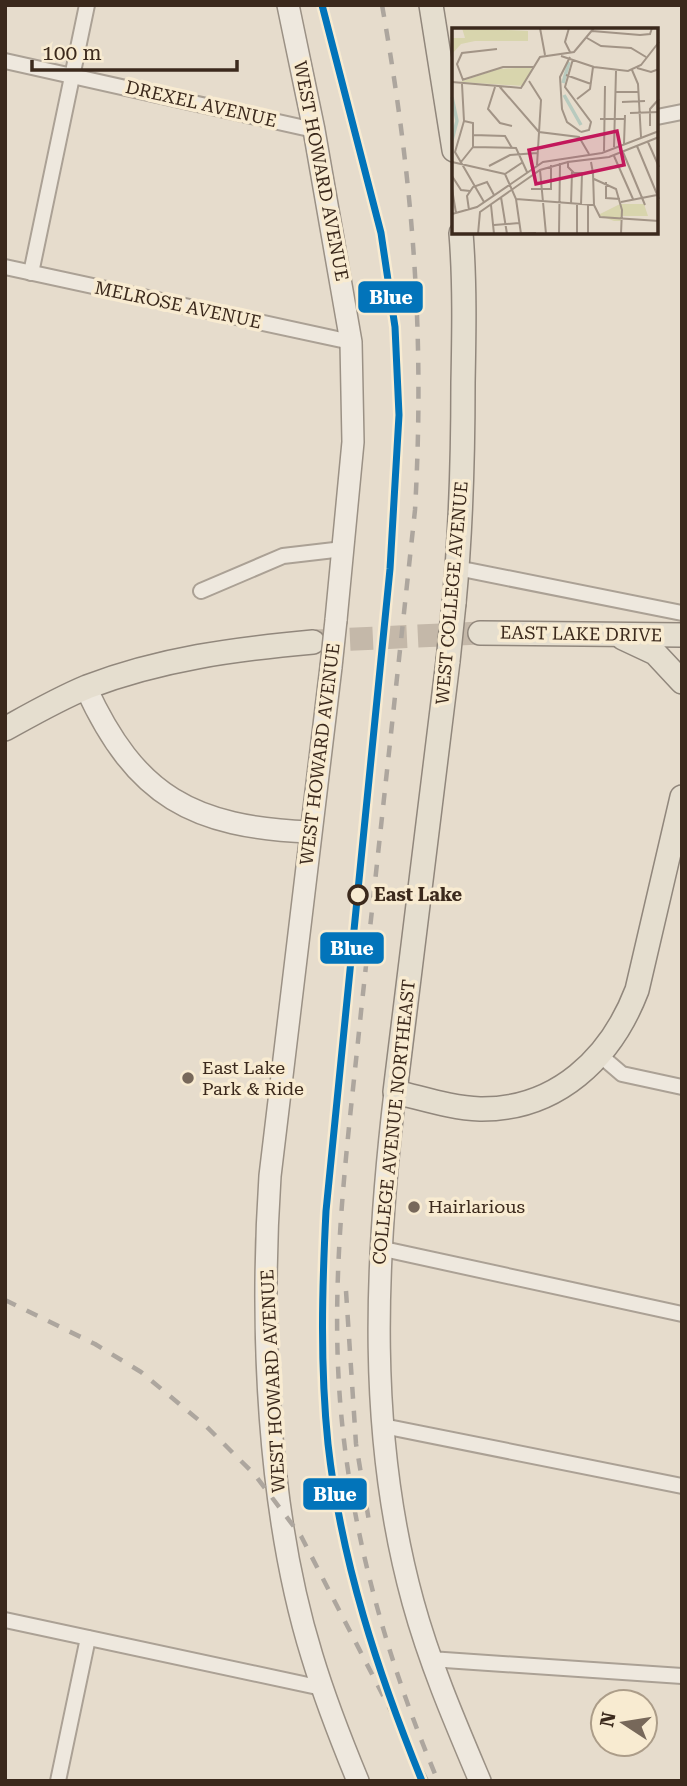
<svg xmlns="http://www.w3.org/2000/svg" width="687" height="1786" font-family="'Roboto Serif',serif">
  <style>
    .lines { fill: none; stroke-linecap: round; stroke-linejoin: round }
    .primary-tunnel { stroke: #c4b8a9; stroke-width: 23; stroke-dasharray: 23 11; stroke-linecap: butt }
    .street-casing { stroke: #aba195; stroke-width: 18 }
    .secondary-casing { stroke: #9b9185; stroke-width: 24 }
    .primary-casing { stroke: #91877c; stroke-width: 26 }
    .street { stroke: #eee8de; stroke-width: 14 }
    .secondary { stroke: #eee8de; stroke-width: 21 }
    .primary { stroke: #e5decf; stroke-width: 23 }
    .rail { stroke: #ada69e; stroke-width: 4.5; stroke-dasharray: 12 12; stroke-linecap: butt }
    .secondary-bridge-casing { stroke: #9b9185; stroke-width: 24; stroke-linecap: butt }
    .primary-bridge-casing { stroke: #91877c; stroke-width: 26; stroke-linecap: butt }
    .secondary-bridge { stroke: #eee8de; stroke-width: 21 }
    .primary-bridge { stroke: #e5decf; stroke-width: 23 }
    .metro-1-casing { stroke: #f8ebd1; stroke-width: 12 }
    .metro-1 { stroke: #0274ba; stroke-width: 7 }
    .stop-dot { fill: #f8ebd1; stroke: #3b291c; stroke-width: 3.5 }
    .poi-dot { fill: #77685a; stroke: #f8ebd1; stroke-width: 2.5 }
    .labels { text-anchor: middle; stroke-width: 7; stroke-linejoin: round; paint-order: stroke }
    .street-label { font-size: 18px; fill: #3b291c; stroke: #f8ebd1 }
    .stop-label { font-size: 18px; font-weight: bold; fill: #3b291c; stroke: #f8ebd1; text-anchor: start }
    .poi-label { font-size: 18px; fill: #3b291c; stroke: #f8ebd1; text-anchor: start }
    .inset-river { fill: none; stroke: #b8cabe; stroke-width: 3.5 }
    .inset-road { fill: none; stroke: #a29486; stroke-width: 2 }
    .view { fill: #c2185b; fill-opacity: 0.15; stroke: #c2185b; stroke-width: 3.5 }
    .inset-edge { fill: none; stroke: #3b291c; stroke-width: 3.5 }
    .line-badge { stroke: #f8ebd1; stroke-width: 2.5 }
    .badge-label { font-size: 19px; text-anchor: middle; font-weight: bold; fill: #fff }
  </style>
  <rect width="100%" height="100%" fill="#e6dccc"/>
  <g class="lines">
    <path class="primary-tunnel" d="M316,641L480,633"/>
    <defs>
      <g id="street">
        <path d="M5,61L314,130"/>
        <path d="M657,117L682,112"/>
        <path d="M5,267L351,342"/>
        <path d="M31,273L87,5"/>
        <path d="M457,568L682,613"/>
        <path d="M201,591L283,556L343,549"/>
        <path d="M601,1056L622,1074L682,1087"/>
        <path d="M379,1248L682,1314"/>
        <path d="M383,1426L682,1486"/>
        <path d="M5,1620L322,1688"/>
        <path d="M430,1659L682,1676"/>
        <path d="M58,1781L88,1638"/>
      </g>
      <g id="secondary">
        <path d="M288,5L314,130L351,342L353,442L336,620"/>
        <path d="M331,667L270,1176C260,1327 267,1511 312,1656C325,1699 341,1740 358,1781"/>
        <path d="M86,688C136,797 193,827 310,832"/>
        <path d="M395,1092C375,1262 367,1435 413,1602C430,1664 455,1722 480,1781"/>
      </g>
      <g id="primary">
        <path d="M431,5L454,150"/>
        <path d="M454,603C461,530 463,457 463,383C464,333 465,283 461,233"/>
        <path d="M480,633L682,635"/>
        <path d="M623,638L655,653L682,682"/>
        <path d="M448,661L395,1092C422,1098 451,1108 480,1109C557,1110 611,1058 637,990L682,797"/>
        <path d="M5,729C32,714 58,699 87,687C160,659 235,649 313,642"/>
      </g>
    </defs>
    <use href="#street" class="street-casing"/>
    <use href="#secondary" class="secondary-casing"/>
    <use href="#primary" class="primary-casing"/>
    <use href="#street" class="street"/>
    <use href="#secondary" class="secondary"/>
    <use href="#primary" class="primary"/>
    <g class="rail">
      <path d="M382,5C413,180 425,333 415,510C397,678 379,845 361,1012C348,1142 330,1270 340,1400C350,1530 387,1661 438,1781"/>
      <path d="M346,1291L356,1444L370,1527"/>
      <path d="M5,1300L95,1344L141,1372L207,1427L255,1475L301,1536L427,1781"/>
    </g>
    <defs>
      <path id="secondary-bridge" d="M331,667L336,620"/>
      <path id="primary-bridge" d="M448,661L454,603"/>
    </defs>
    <use href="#secondary-bridge" class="secondary-bridge-casing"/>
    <use href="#primary-bridge" class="primary-bridge-casing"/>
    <use href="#secondary-bridge" class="secondary-bridge"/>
    <use href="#primary-bridge" class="primary-bridge"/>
    <defs>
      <path id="metro-1" d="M322,5L381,233L395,327L399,415L390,569L326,1211C322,1289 320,1366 328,1444C341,1561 378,1673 422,1781"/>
    </defs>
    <use href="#metro-1" class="metro-1-casing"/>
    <use href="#metro-1" class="metro-1"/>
  </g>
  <circle class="stop-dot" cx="358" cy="895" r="9"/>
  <g class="poi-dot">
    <circle cx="188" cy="1078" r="7"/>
    <circle cx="414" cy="1207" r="7"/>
  </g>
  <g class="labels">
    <g class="street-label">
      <text transform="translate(201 104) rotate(13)" y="6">DREXEL AVENUE</text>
      <text transform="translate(321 171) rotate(79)" y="6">WEST HOWARD AVENUE</text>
      <text transform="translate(178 305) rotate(12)" y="6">MELROSE AVENUE</text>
      <text transform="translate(452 593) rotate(-85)" y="6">WEST COLLEGE AVENUE</text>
      <text transform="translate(581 634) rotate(1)" y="6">EAST LAKE DRIVE</text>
      <text transform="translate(320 754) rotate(-83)" y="6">WEST HOWARD AVENUE</text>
      <text transform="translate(394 1122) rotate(-84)" y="6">COLLEGE AVENUE NORTHEAST</text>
      <text transform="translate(273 1381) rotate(-93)" y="6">WEST HOWARD AVENUE</text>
    </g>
    <g class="stop-label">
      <text x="374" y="901">East Lake</text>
    </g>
    <g class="poi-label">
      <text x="202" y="1074">East Lake<tspan x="202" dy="21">Park &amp; Ride</tspan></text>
      <text x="428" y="1213">Hairlarious</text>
    </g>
  </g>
  <g transform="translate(452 28)">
    <rect width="206" height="206" fill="#e6dccc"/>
    <path d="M10,0L76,3V13H23L9,16L0,26V10H13ZM80,39L72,58L8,54L46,41ZM168,176H192L196,188H169V193H162L146,187Z" fill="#d8d5ad"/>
    <path class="inset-river" d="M111,55L117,34M112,67L129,97M0,69L5,93L0,112"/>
    <path class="inset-road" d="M88,0L93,27M117,0L113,14L118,24M140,3L188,7L198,6L200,0M135,10L149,18L179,20L194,29M109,28L142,39L176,43L189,37L207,14M118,29L108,49L110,81L115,94L129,104M121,31L113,59L139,94L137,102L129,104M185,40L199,44L207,41M180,42L186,56L189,109M114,47L139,56M10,52L51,39H82M11,52L5,36L10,25L45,21M77,53L89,72L85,137M0,54L69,60L88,29L122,24L142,0M10,56L12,93L3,124L32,174M47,58L87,104L127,109L137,126M43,59L36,81L48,95L60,98M163,64H186M125,71L138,61L141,39M170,74L193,73M178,85L207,84M148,91H173M198,98V81L207,71M21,107L53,108L60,120M196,114L207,139M172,116L173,87M185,118L207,171M21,119L64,120L75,144M162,119L164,43M152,123L153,58M171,124L193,177M162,128L181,171M0,134L53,146M9,134L21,119V95L12,93M139,134L141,145H122L116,139V134L157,129L207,109M37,138L58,127L85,125M88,142L94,206M141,145L142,177L148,189L207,193M53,146L64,171L69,206M53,146L71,134M0,148L9,162L18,163M142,151L164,161L170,182L169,206M154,154V170L168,171M0,161L4,185M79,161H99V137M49,169L55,206M64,171L142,177M169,174L205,167M119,176L120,144M39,177L42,206M125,177V206M129,177L130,145M136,177V206M17,182L15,168L21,159L35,154L42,167M0,186L25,179L91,134L150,125L207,103M42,197L67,195M26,206L28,184L88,142L116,134M55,206L84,205M107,206L108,135"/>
    <path class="view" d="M165,103L172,137L84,156L77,122Z"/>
    <rect width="206" height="206" class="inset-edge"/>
  </g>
  <g class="line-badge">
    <rect x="357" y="280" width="67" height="34" rx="7" fill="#0274ba"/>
    <rect x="319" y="931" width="66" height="34" rx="7" fill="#0274ba"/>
    <rect x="302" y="1477" width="66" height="34" rx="7" fill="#0274ba"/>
  </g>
  <g class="badge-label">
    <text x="391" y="304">Blue</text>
    <text x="352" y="955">Blue</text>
    <text x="335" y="1501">Blue</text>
  </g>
  <rect width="687" height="1786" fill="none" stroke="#3b291c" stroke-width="14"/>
  <g transform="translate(624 1723) rotate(282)"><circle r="33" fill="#f8ebd1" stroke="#ac9d89" stroke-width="2"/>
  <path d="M0-5L12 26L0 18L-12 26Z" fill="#77685a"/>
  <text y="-10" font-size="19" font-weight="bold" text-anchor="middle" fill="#3b291c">N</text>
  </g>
  <path d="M32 60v10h205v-10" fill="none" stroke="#3b291c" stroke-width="3.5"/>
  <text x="42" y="60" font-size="21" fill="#3b291c" stroke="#f8ebd1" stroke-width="5" paint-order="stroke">100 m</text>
</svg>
